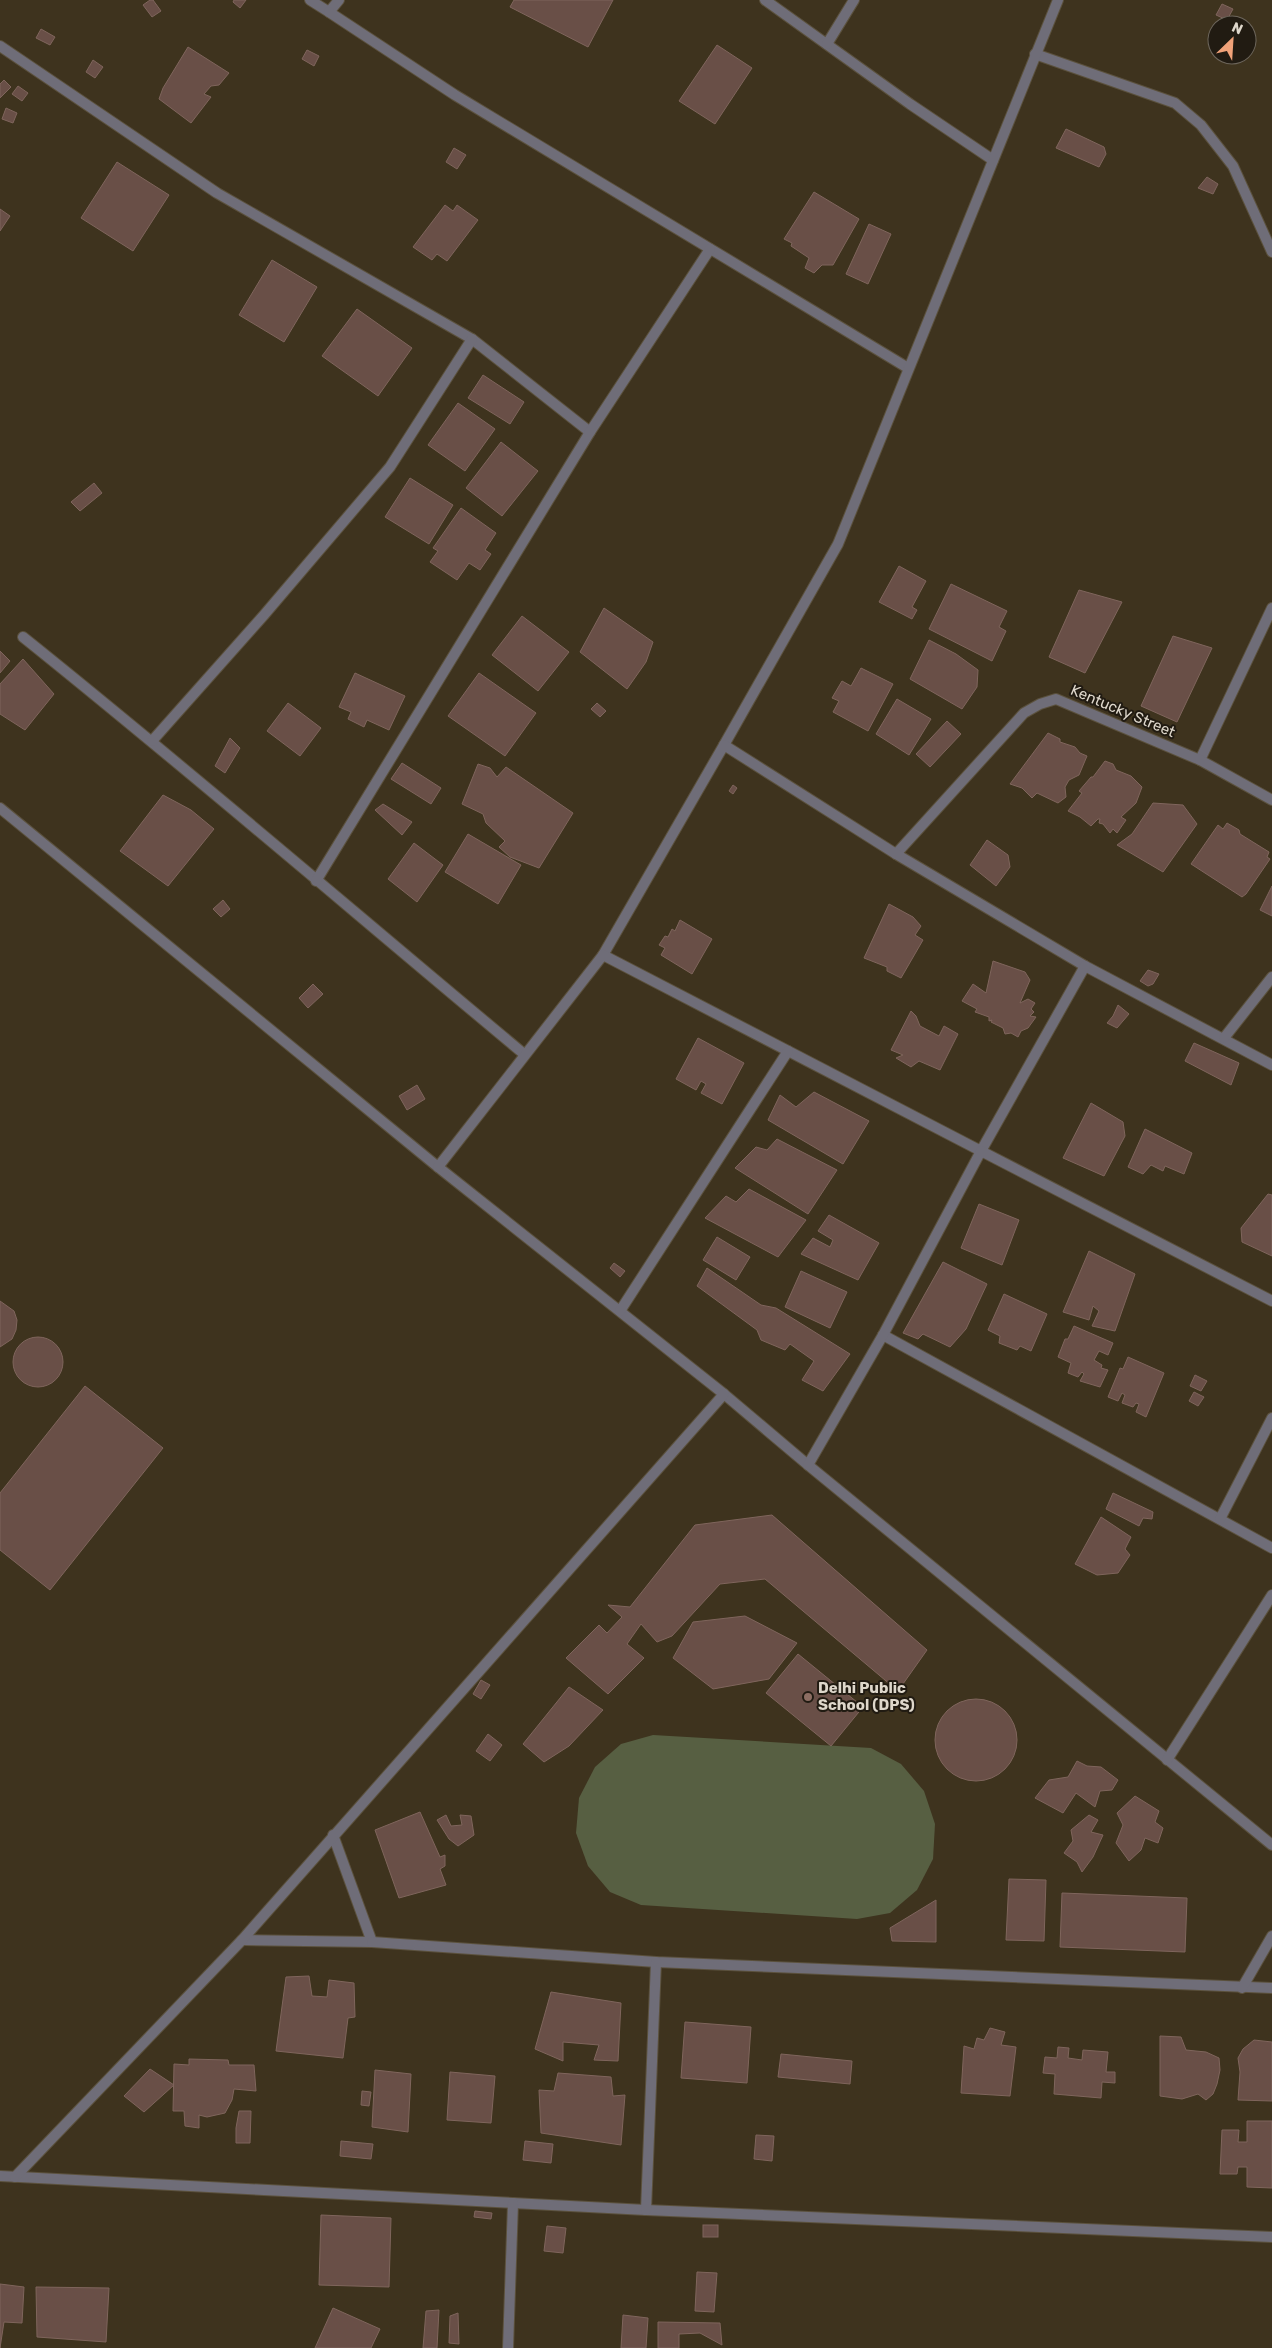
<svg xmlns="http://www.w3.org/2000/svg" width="1272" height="2348" font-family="Rubik,sans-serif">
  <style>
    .green { fill: #575f42 }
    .building { fill: #694f47; stroke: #7f655c }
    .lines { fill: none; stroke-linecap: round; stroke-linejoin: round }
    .street-casing { stroke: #5b513d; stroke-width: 12 }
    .street { stroke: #6f6d78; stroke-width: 10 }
    .education-dot { fill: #8d6e63; stroke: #211b12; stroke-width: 2 }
    .labels { text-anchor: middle; stroke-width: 4; stroke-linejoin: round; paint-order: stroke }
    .street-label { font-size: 15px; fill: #ded7cb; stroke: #211b12 }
    .poi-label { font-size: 15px; font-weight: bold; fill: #ded7cb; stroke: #211b12; text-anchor: start }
  </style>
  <rect width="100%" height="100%" fill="#3e331e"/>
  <path class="green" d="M653,1735L871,1748L901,1764L924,1791L935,1824L933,1859L917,1890L890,1913L857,1919L641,1905L610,1892L588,1866L576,1833L579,1798L595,1767L621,1744Z"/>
  <g class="building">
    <path d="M150,0H153L161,11L152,17L143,5Z"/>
    <path d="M234,0H246L240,8L233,2Z"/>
    <path d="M514,0H613L588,47L510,7Z"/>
    <path d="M1222,4L1233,9L1227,20L1216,15Z"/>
    <path d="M41,29L55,37L50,45L36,38Z"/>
    <path d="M717,45L752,68L715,124L679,101Z"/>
    <path d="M188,47L229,73L219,85L211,86L204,94L211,97L191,123L159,99L163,88Z"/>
    <path d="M307,50L319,56L314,66L302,59Z"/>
    <path d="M93,60L103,67L95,78L86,72Z"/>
    <path d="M4,80L11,87L0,98V84Z"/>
    <path d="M18,86L28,93L22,101L12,94Z"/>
    <path d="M6,108L17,113L13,123L2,119Z"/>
    <path d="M1066,129L1104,147L1106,154L1099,167L1056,148Z"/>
    <path d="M454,148L466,155L457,169L446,162Z"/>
    <path d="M117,162L169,195L133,251L81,218Z"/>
    <path d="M1207,177L1218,184L1213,194L1198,188Z"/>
    <path d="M814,192L859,219L833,265H822L814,273L805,268L809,258L791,246L792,243L784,239Z"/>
    <path d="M445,205L453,211L457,205L478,220L447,261L437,254L432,260L413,247Z"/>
    <path d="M0,209L10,216L0,231Z"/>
    <path d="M869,224L891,234L868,284L846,274Z"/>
    <path d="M272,260L317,287L284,342L239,315Z"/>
    <path d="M357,309L412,348L378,396L322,356Z"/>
    <path d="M483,375L524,402L510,424L468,398Z"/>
    <path d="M458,403L495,429L465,471L428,445Z"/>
    <path d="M501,442L538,471L502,516L466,488Z"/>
    <path d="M410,478L453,505L429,544L385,517Z"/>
    <path d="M94,483L102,493L80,511L71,502Z"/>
    <path d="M461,508L496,533L485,550L491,554L480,570L469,563L457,580L430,562L438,551L433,548Z"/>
    <path d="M899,566L926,581L912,607L917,610L912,619L879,602Z"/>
    <path d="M951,584L1007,611L999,627L1006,631L992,661L929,629Z"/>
    <path d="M1079,590L1122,602L1085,673L1049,657Z"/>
    <path d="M604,608L653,642L646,662L627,689L580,652Z"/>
    <path d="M522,616L569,652L538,691L492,655Z"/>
    <path d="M1173,636L1212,648L1177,722L1141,706Z"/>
    <path d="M929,640L956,654L978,670L977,687L962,709L910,679Z"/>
    <path d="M0,651L10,661L0,673Z"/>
    <path d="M23,659L54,694L25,730L0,714V684Z"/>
    <path d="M861,668L893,684L868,731L833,712L839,701L832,698L842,681L851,686Z"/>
    <path d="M355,673L405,696L389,730L367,720L364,727L348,719L351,712L339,707Z"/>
    <path d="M479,673L536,713L505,756L448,716Z"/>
    <path d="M897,699L931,719L909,755L876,734Z"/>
    <path d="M288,703L321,728L300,756L267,731Z"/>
    <path d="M597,703L606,711L600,717L591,709Z"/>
    <path d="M947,721L961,734L930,767L916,754Z"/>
    <path d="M1048,733L1060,739V742L1075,747L1080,753L1087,756L1079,775L1069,780L1065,787L1066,797L1058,803L1037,793L1032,798L1022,788L1010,784Z"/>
    <path d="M230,738L240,748L225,773L215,766Z"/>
    <path d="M1105,761L1113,764L1116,770L1131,776L1142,787L1136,803L1121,817L1126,820L1117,833L1113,829L1110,833L1103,824L1099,823L1100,819H1098L1091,826L1080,817L1068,811L1082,793L1079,791L1091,777H1093Z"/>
    <path d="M402,763L441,788L431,804L391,779Z"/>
    <path d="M478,764L490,768L497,777L506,767L573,813L539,868L510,857L499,847L505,841L486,823L483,814L462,804Z"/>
    <path d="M733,785L737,788L733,794L729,791Z"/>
    <path d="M163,795L191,810L214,829L168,886L120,851Z"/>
    <path d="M1153,803L1183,805L1197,824L1163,872L1117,845L1132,834Z"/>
    <path d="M383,804L412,822L402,835L375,810Z"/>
    <path d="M1227,823L1239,830L1240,834L1269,852L1267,857L1270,859L1246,894L1242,897L1191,864L1218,825L1223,829Z"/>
    <path d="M468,834L521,865L498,904L445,872Z"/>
    <path d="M987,840L1008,855L1010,867L996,886L970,865Z"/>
    <path d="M414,843L443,865L417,902L388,879Z"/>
    <path d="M1272,886V916L1260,910Z"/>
    <path d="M223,900L230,909L221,917L213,909Z"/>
    <path d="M889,904L913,917L921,926L915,935L923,940L901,978L887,971V967L864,958Z"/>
    <path d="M680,920L712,939L692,974L661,955L665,948L659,945L665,936L668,937L672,929L675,931Z"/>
    <path d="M993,961L1025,972L1030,980L1020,1003L1028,999L1035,1003L1031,1009L1034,1012L1030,1016L1036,1017L1028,1028L1021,1031L1018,1037L1011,1033L1005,1034L1003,1028L991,1022L992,1020L989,1021V1017L975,1012L977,1009L962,1001L973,984L986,993Z"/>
    <path d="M1148,970L1159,974L1153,984L1148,986L1140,981Z"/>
    <path d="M313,984L323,994L308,1008L299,998Z"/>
    <path d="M1118,1005L1129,1014L1117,1028L1107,1023L1113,1016Z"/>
    <path d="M911,1011L916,1016L920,1026L939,1036L944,1026L958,1034L940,1070L919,1061L911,1067L896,1058L903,1055L891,1050Z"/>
    <path d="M698,1038L744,1063L722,1104L701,1093L706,1084L701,1081L696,1090L676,1079Z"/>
    <path d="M1194,1043L1239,1063L1231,1085L1185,1061Z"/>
    <path d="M417,1085L425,1099L407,1110L399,1096Z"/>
    <path d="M814,1092L869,1121L843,1164L768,1120L780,1095L796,1107Z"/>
    <path d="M1091,1103L1123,1122L1125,1136L1104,1176L1063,1158Z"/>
    <path d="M1145,1129L1192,1153L1184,1174L1165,1166L1163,1171L1151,1165L1143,1174L1128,1167Z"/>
    <path d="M777,1139L837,1170L808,1214L735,1168L756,1147L767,1150Z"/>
    <path d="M749,1189L806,1220L778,1257L705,1218L726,1196L736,1202Z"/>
    <path d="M1268,1194L1272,1195V1256L1242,1242L1241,1228Z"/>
    <path d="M979,1204L1019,1220L1002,1265L961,1248Z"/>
    <path d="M829,1215L879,1243L858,1280L801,1254L813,1238L830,1247L833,1240L818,1231Z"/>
    <path d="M717,1237L750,1257L736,1280L703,1260Z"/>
    <path d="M1089,1251L1135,1274L1115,1331L1092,1326L1099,1311L1093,1306L1089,1320L1063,1312Z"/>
    <path d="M943,1262L987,1284L966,1329L950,1347L923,1334L918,1339L903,1333Z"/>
    <path d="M614,1263L625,1271L620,1277L610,1268Z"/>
    <path d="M707,1268L761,1305L776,1308L850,1354L823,1391L802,1380L814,1361L790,1344L785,1350L761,1340L757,1330L697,1286Z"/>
    <path d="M801,1271L847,1292L830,1328L785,1307Z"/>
    <path d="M1004,1294L1047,1314L1031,1351L1020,1346L1017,1350L999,1343L1000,1336L988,1330Z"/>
    <path d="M0,1301L14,1311L17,1320L16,1330L12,1339L0,1347Z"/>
    <path d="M1074,1326L1113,1343L1108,1355L1099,1351L1094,1360L1102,1365L1101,1368L1108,1370L1100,1387L1080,1381L1084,1374L1082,1372L1078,1377L1068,1373L1071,1363L1058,1357L1065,1339H1068Z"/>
    <circle cx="38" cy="1362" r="25"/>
    <path d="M1128,1357L1164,1373L1146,1417L1136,1412L1139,1404L1136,1403L1133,1407L1122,1403L1125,1395L1122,1393L1118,1401L1108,1397L1120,1368L1123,1369Z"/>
    <path d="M1195,1375L1207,1381L1201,1391L1190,1386Z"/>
    <path d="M85,1386L163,1448L50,1590L0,1550V1493Z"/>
    <path d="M1194,1392L1204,1397L1198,1406L1189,1401Z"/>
    <path d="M1113,1493L1153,1512L1152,1519L1143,1518L1139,1526L1106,1509Z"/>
    <path d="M772,1515L927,1650L898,1691L765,1579L720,1584L672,1636L657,1642L641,1624L627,1644L644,1658L608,1694L566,1658L599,1625L607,1633L622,1617L608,1605L630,1607L695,1525Z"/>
    <path d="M1101,1517L1131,1537L1125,1549L1130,1555L1118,1573L1097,1575L1075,1564Z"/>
    <path d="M745,1616L797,1643L769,1679L713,1689L673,1658L693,1622Z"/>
    <path d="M798,1654L863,1707L831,1746L766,1693Z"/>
    <path d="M481,1680L490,1685L481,1699L473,1694Z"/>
    <path d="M569,1687L603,1710L569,1746L544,1762L523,1744Z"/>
    <circle cx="976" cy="1740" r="41"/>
    <path d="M488,1734L502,1745L490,1761L476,1751Z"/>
    <path d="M1077,1761L1087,1766L1101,1767L1118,1780L1112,1790L1100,1791L1095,1807L1076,1793L1063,1813L1035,1798L1049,1780L1068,1777Z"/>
    <path d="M1135,1796L1159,1811L1155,1822L1163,1828L1158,1843L1145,1838L1141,1850L1129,1861L1116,1843L1123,1825L1117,1813Z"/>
    <path d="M420,1812L440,1857L445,1855V1866L440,1869L446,1885L399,1898L375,1830Z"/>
    <path d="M446,1815L451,1826L462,1825L460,1815L471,1816L474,1835L458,1846L449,1839L437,1820Z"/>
    <path d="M1089,1815L1098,1820L1091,1832L1103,1835L1093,1857L1082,1872L1077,1862L1064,1853L1073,1841L1071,1830Z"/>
    <path d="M1009,1879L1046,1880L1044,1941L1006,1940Z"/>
    <path d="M1062,1893L1187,1898L1185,1952L1060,1947Z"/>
    <path d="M936,1900V1942L892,1941L890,1928Z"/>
    <path d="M309,1976L312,1996L327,1997L329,1980L354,1983L355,2017L348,2018L343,2058L276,2051L286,1977Z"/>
    <path d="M551,1992L621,2003L618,2061L594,2060L599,2045L563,2042V2061L535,2049Z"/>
    <path d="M685,2022L751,2027L747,2083L681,2078Z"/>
    <path d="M990,2028L1005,2032L1001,2045L1016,2047L1010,2096L961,2093L964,2046L974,2049L977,2038L984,2040Z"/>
    <path d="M1160,2036L1181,2037L1186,2050L1206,2052L1219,2058L1220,2070L1217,2084L1213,2094L1206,2100L1198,2094L1182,2099L1160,2096Z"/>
    <path d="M1254,2040L1272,2042V2101L1238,2100L1240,2072L1238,2058L1243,2049Z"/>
    <path d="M1058,2047L1069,2048L1068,2058L1082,2060L1083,2050L1108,2052L1106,2072H1115V2083L1102,2082L1101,2098L1054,2094L1055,2074L1043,2073L1045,2057L1057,2058Z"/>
    <path d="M781,2054L852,2061L850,2084L778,2077Z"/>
    <path d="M189,2059L228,2060L229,2065H254L256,2091L234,2089L232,2100L225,2113L207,2117L199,2115V2128L185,2126L184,2111H173L174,2064L189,2065Z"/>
    <path d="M150,2069L174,2085L144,2112L124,2096Z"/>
    <path d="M375,2070L411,2074L408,2132L372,2127Z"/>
    <path d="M450,2072L495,2076L491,2123L447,2120Z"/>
    <path d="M558,2073L611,2077L613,2096L625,2095L621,2145L541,2133L539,2090L554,2091Z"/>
    <path d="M362,2091L371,2092L369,2106L361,2105Z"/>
    <path d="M239,2111H251L250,2143H236V2128Z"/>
    <path d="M1247,2121H1272V2188L1247,2187V2167H1238L1237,2174H1220L1222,2130H1239L1238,2142H1247Z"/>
    <path d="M756,2135L774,2136L772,2161L754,2159Z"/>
    <path d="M341,2141L373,2144L371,2159L340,2156Z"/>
    <path d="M525,2141L553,2144L551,2163L523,2160Z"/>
    <path d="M475,2211L492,2213L491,2219L474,2217Z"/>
    <path d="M321,2215L391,2218L389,2287L319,2285Z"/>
    <rect x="703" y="2225" width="15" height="12"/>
    <path d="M547,2226L566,2228L563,2253L544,2251Z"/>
    <path d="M697,2272L717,2273L714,2312L695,2311Z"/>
    <path d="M0,2284L24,2287L22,2323L4,2322L0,2348Z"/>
    <path d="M36,2287L109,2288L106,2342L37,2337Z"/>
    <path d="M333,2308L380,2329L371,2348H315Z"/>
    <path d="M439,2310L437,2348H423L426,2311Z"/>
    <path d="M458,2313L459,2344L449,2343L450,2316Z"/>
    <path d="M623,2315L648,2318L646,2348H621Z"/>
    <path d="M658,2322L720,2323L722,2345L700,2333L679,2334V2348H658Z"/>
  </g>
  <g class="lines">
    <defs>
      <g id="street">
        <path d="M310,0L329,12L339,0"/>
        <path d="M765,0L910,104L993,160"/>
        <path d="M329,12L455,95L908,368"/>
        <path d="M827,44L854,0"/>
        <path d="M0,46L217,193L472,339L590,432"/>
        <path d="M1035,54L1175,103L1201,125L1233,166L1272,252"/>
        <path d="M23,637C193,773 357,915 524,1054"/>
        <path d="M152,741L264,615L390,467L472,339"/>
        <path d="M724,745L838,544L1058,0"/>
        <path d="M1200,760L1272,608"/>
        <path d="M0,808L438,1167L724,1394L808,1465L1272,1845"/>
        <path d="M896,854L1024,713L1040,704L1056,699L1200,760L1272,800"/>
        <path d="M316,881L590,432L710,249"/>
        <path d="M603,955L724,745L896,854L1085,966L1272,1065"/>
        <path d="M1224,1038L1272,977"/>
        <path d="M438,1167L603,955L981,1151L1085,966"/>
        <path d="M620,1311L788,1051"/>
        <path d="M883,1335L1272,1548"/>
        <path d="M808,1465L883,1335L981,1151L1272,1301"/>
        <path d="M1220,1519L1272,1418"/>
        <path d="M1167,1760L1272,1595"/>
        <path d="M242,1940L372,1942L333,1835"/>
        <path d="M372,1942L656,1962L1272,1988"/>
        <path d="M1242,1988L1272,1936"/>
        <path d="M0,2176L646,2210L1272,2237"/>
        <path d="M15,2177L242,1940L724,1394"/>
        <path d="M646,2210L656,1962"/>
        <path d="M508,2348L513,2203"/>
      </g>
    </defs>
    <use href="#street" class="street-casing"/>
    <use href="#street" class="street"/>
  </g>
  <circle class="education-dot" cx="808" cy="1697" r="5"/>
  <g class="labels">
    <g class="street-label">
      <text transform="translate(1123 711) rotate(23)" y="5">Kentucky Street</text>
    </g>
    <g class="poi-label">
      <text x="818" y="1693">Delhi Public<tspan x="818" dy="17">School (DPS)</tspan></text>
    </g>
  </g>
  <g transform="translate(1232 40) rotate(25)"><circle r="24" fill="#211b12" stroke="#6d665c"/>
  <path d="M0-4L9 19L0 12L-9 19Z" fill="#f0a279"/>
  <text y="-8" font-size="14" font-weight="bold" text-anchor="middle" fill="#ded7cb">N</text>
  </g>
</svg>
